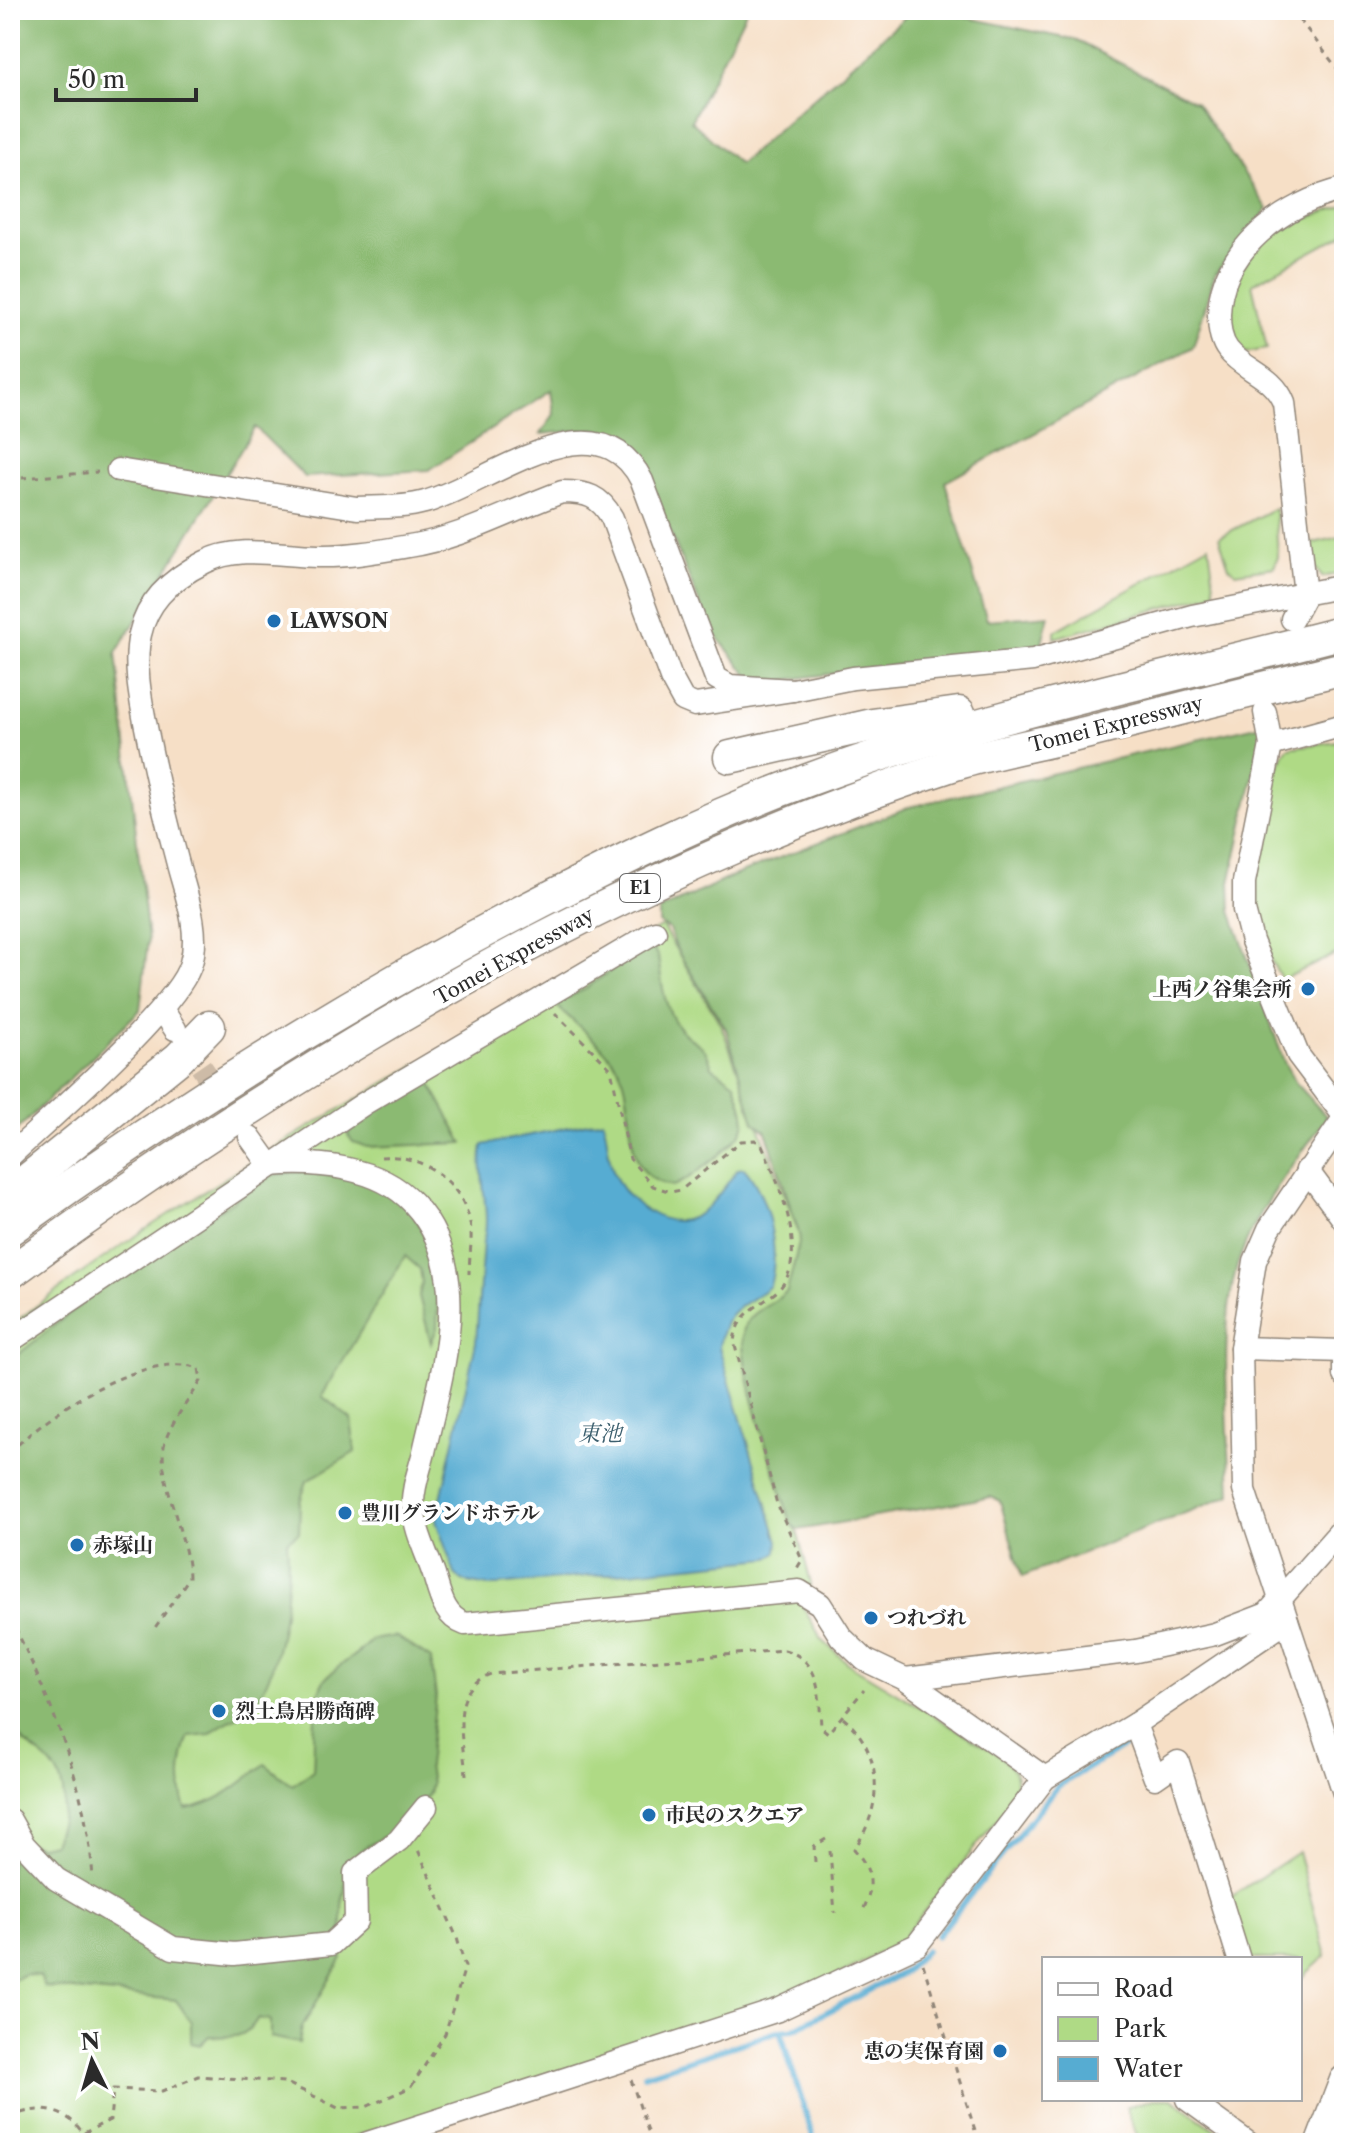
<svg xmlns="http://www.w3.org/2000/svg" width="1354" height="2153" font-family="'Libre Caslon Text','Noto Serif JP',serif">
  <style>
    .green { fill: #afda85; stroke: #6d8258; stroke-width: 2 }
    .forest { fill: #8bba72; stroke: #5b724e; stroke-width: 2 }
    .water { fill: #56acd2; stroke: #406c7e; stroke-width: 2 }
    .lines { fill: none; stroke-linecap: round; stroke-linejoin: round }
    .stream { stroke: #56acd2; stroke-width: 6 }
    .minor-tunnel { stroke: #cdbba7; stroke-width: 22; stroke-dasharray: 22 11; stroke-linecap: butt }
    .minor-casing { stroke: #908578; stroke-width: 25 }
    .major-casing { stroke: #908578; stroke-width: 31 }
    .highway-casing { stroke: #908578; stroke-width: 35 }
    .path { stroke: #908578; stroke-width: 3; stroke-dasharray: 6 6; stroke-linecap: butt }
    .minor { stroke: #fff; stroke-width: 22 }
    .major { stroke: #fff; stroke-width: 28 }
    .highway { stroke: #fff; stroke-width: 32 }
    .poi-dot { fill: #1f6fb2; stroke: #fff; stroke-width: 3 }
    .labels { text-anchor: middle; stroke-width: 8; stroke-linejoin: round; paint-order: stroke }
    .shield { fill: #fff; stroke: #6b6b6b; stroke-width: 2 }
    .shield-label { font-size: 18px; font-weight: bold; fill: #2b2b2b }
    .poi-label { font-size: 20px; font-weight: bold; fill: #2b2b2b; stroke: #fff; text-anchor: start }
    .street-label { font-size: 20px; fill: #2b2b2b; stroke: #fff }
    .water-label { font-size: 22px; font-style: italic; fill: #3c5f6e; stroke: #fff }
  </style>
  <rect width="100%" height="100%" fill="#fff"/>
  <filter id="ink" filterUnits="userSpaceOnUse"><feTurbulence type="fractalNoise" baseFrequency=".0125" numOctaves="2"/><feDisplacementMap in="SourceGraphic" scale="16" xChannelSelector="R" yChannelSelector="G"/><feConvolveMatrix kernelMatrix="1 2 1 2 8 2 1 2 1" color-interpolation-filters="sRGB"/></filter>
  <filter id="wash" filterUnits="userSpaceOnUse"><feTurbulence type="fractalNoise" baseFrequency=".006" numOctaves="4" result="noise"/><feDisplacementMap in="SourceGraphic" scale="32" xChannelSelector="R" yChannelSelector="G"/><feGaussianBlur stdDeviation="1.8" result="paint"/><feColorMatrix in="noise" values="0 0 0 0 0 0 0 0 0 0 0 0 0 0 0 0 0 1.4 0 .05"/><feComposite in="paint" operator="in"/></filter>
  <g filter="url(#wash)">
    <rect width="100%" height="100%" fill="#f6dfc6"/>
    <g class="green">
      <path d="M1344,206V234L1252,284L1267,349L1246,353C1210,328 1232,271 1260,246C1282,227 1316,214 1344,206Z"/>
      <path d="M1275,508L1278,557L1274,567L1236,573L1229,567L1219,537Z"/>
      <path d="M1344,536V573L1322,577L1311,562L1309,544Z"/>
      <path d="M1209,545L1215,593L1055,638V631Z"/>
      <path d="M1338,741L1344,793V950L1282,980C1271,961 1254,933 1253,911C1253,878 1269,771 1288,748Z"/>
      <path d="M662,926L721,1025L801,1239L794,1520L811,1583L803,1607L822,1640L850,1665L1001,1756C1018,1772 1020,1780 1011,1802L902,1939C828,1988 740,2014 656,2041C556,2074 455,2106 354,2136L341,2143H10V1326C213,1170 441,1053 662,926Z"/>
      <path d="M1298,1852L1326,1956L1300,1979V1959H1247L1228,1899Z"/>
      <path d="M1154,2099H1172L1234,2143H1140L1126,2107Z"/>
    </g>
    <g class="forest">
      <path d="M10,10H747L691,121L739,164L913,10H930L1075,40L1196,102L1268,209L1215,274L1193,347L945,482L987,620L1049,615L1041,646L755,684L709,627L650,482L622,440L596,429L541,434L554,414L551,390L429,470L305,477L255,427L116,653L148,940L140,1010L10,1137Z"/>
      <path d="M1265,724L1230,883L1231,911L1285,1064L1296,1083L1327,1117C1296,1161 1259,1206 1240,1257C1217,1320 1229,1427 1231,1495L1022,1577L1000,1501L991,1497L798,1530L792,1525C781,1492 732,1353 745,1326C753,1309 775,1304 787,1291L800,1239L798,1230L766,1131L754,1122L726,1029L678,952L669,929L659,923V911L733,876L909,807Z"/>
      <path d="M641,949H653L658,956C661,979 664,1012 681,1030C696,1047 704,1039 712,1067L735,1083C738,1095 747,1113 744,1126C740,1142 689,1180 673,1186C613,1177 641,1101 617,1066C601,1043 575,1024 555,1004L585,989Z"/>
      <path d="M428,1079L463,1143L367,1147L353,1142L348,1135L352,1123Z"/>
      <path d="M304,1171L365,1181L409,1205L439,1262L437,1328L431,1343L419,1296L422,1282L420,1269L405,1256L322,1396L351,1419L355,1452L307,1481L300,1502L299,1532L287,1541C291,1583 281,1675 251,1708C240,1719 222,1721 210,1734L189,1736C180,1758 178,1786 186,1809C219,1803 239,1785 265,1764L292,1785L313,1771C315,1747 311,1692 327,1677C341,1663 358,1655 371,1640L396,1636L431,1659L436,1696L428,1766L431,1783L429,1794L396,1830L364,1848L350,1861L342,1905V1958L302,2027L299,2043L270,2037V2020L258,2018C245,2040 232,2037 209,2036L200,2045L191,2043V2022L176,2000L44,1987L40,1976L25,1974L10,1981V1839L40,1846L53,1843C67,1813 71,1779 42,1756C30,1747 16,1737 10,1724V1361L101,1288L272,1175Z"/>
    </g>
    <path class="water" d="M603,1120C609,1140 607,1161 617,1180C623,1192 635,1204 647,1211C693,1239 712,1203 738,1169L744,1168C769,1197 780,1250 770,1286C742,1309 726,1304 719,1347L778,1541L777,1552L769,1558L488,1586L462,1581L455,1574L436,1521L476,1342L483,1241C492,1216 477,1175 483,1145Z"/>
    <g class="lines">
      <g class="stream">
        <path d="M1335,10L1344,23"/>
        <path d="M937,1936L1058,1786L1126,1745"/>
        <path d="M780,2031L815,2143"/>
        <path d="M644,2075L780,2031L792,2030L904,1972L925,1951"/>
      </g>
    </g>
  </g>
  <g filter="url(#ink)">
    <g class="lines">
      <path class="minor-tunnel" d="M182,1039L244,1129"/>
      <defs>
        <g id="minor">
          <path d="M118,470L357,508C379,507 404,508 425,502C489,484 597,392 642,481L716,678L730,686L793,690L853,678L1033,660L1192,616L1344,586"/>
          <path d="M1292,619L1305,595L1284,403C1273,375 1245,371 1228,350C1220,340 1219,327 1219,315C1220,249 1285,203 1344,189"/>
          <path d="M1265,712L1271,745L1244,882V910L1252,941L1298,1055L1344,1116"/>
          <path d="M1271,745L1344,725"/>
          <path d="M162,1009L175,1029"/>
          <path d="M1344,1118L1269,1229L1255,1261L1241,1348L1244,1490L1344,1793"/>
          <path d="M250,1137L270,1165C316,1161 379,1166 413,1203C476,1270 442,1372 424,1452C420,1469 412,1488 413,1506C414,1528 427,1554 434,1575C440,1595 444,1617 465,1624L799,1591L820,1604L841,1637L865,1660L905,1679L1045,1778"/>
          <path d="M10,1156C48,1120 180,1006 191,963C200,933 187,897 179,868C167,823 156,778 147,732C132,658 124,602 205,562C240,544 281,556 318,556C347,557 380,551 409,546C463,538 511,510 562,492C587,492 600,496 612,518L671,678L683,700L695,705L793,690"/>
          <path d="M1307,1170L1344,1220"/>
          <path d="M10,1341L365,1103L655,932"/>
          <path d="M1241,1348L1343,1351"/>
          <path d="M1344,1348V1375"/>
          <path d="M905,1679L1136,1651L1215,1634L1267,1614L1344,1527"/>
          <path d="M1135,1724L1287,1621"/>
          <path d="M10,1820L24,1845L56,1879L173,1948L234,1954L331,1944L356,1921L355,1873L399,1840L426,1807"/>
          <path d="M1187,2099L1248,2143"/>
          <path d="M368,2143L778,2010L917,1945L1045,1778L1135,1724L1155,1778L1178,1762L1239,1959"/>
        </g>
        <path id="major" d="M1320,2143L1344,2080"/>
        <g id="highway">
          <path d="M730,757L872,725L959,713"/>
          <path d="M10,1194L179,1058L209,1027"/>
          <path d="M10,1229C173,1111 341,1006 519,913C614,864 708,816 808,780C982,715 1165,679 1344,632"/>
          <path d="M10,1273C300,1063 612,874 955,764C997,751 1041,744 1085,733C1171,711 1258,689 1344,668"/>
        </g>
      </defs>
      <use href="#minor" class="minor-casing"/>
      <use href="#major" class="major-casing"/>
      <use href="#highway" class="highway-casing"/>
      <g class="path">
        <path d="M1292,10L1344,77"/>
        <path d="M10,479L98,472"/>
        <path d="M555,1013L611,1069L630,1159L653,1186L671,1192L681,1190L741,1141L755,1140L762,1145C778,1182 813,1260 776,1292C756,1309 737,1313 734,1342L777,1504L802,1560L796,1570"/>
        <path d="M381,1157C421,1153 462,1181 470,1223C473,1239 469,1257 469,1274"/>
        <path d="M10,1453C46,1413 143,1350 199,1368L201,1381C190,1399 173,1419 166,1439C153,1473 189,1537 189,1578L154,1629"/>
        <path d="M10,1617C50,1699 87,1785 93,1878"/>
        <path d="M843,1718C885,1752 883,1809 854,1849C871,1869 875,1884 864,1908"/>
        <path d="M466,1775C463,1739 448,1689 491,1674L784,1650C822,1660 819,1695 821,1727L828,1733L864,1690"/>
        <path d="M830,1851L835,1913"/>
        <path d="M815,1862L814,1846L826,1839"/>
        <path d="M923,1964L979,2143"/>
        <path d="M631,2080L652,2143"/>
        <path d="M10,2118C38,2102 76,2110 87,2143"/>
        <path d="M84,2133L110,2120L113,2089L162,2091L198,2076L285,2082L338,2108L366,2107L411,2087L445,2034L465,1967L457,1938L418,1850"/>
      </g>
      <use href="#minor" class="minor"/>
      <use href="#major" class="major"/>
      <use href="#highway" class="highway"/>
    </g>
  </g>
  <g class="poi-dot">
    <circle cx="274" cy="621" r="8"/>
    <circle cx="1308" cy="989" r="8"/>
    <circle cx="345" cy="1513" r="8"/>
    <circle cx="77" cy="1545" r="8"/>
    <circle cx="871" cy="1618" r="8"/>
    <circle cx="219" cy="1711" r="8"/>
    <circle cx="649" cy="1815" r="8"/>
    <circle cx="1000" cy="2051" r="8"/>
  </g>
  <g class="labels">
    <rect class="shield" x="620" y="874" width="40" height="28" rx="6"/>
    <g class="shield-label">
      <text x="640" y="894">E1</text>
    </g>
    <g class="poi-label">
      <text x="290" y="628">LAWSON</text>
      <text x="1292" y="996" text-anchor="end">上西ノ谷集会所</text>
      <text x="361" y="1520">豊川グランドホテル</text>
      <text x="93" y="1552">赤塚山</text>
      <text x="887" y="1625">つれづれ</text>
      <text x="235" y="1718">烈士鳥居勝商碑</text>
      <text x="665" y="1822">市民のスクエア</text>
      <text x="984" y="2058" text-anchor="end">恵の実保育園</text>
    </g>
    <g class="street-label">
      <text transform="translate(1116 724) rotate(-14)" y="7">Tomei Expressway</text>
      <text transform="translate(514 956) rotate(-29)" y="7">Tomei Expressway</text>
    </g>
    <g class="water-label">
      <text x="600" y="1441">東池</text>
    </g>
  </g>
  <rect width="1354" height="2153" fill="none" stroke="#fff" stroke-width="40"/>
  <rect x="1042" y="1957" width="260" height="144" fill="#ffffff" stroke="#aaaaaa" stroke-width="2"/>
  <rect x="1058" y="1983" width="40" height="12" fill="#ffffff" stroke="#aaaaaa" stroke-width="2"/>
  <text x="1114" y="1997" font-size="24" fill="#2b2b2b">Road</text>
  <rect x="1058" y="2017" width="40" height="24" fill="#afda85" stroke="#aaaaaa" stroke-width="2"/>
  <text x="1114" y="2037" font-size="24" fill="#2b2b2b">Park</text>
  <rect x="1058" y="2057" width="40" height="24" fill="#56acd2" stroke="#aaaaaa" stroke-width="2"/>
  <text x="1114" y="2077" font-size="24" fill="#2b2b2b">Water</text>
  <g transform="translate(92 2061) rotate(355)" stroke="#ffffff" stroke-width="6" paint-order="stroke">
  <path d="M0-6L14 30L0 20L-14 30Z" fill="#2b2b2b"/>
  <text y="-12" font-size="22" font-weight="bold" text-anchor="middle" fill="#2b2b2b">N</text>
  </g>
  <path d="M56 88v12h140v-12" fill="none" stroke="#2b2b2b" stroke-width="4"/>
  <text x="68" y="88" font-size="24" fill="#2b2b2b" stroke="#ffffff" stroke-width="6" paint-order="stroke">50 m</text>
</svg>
